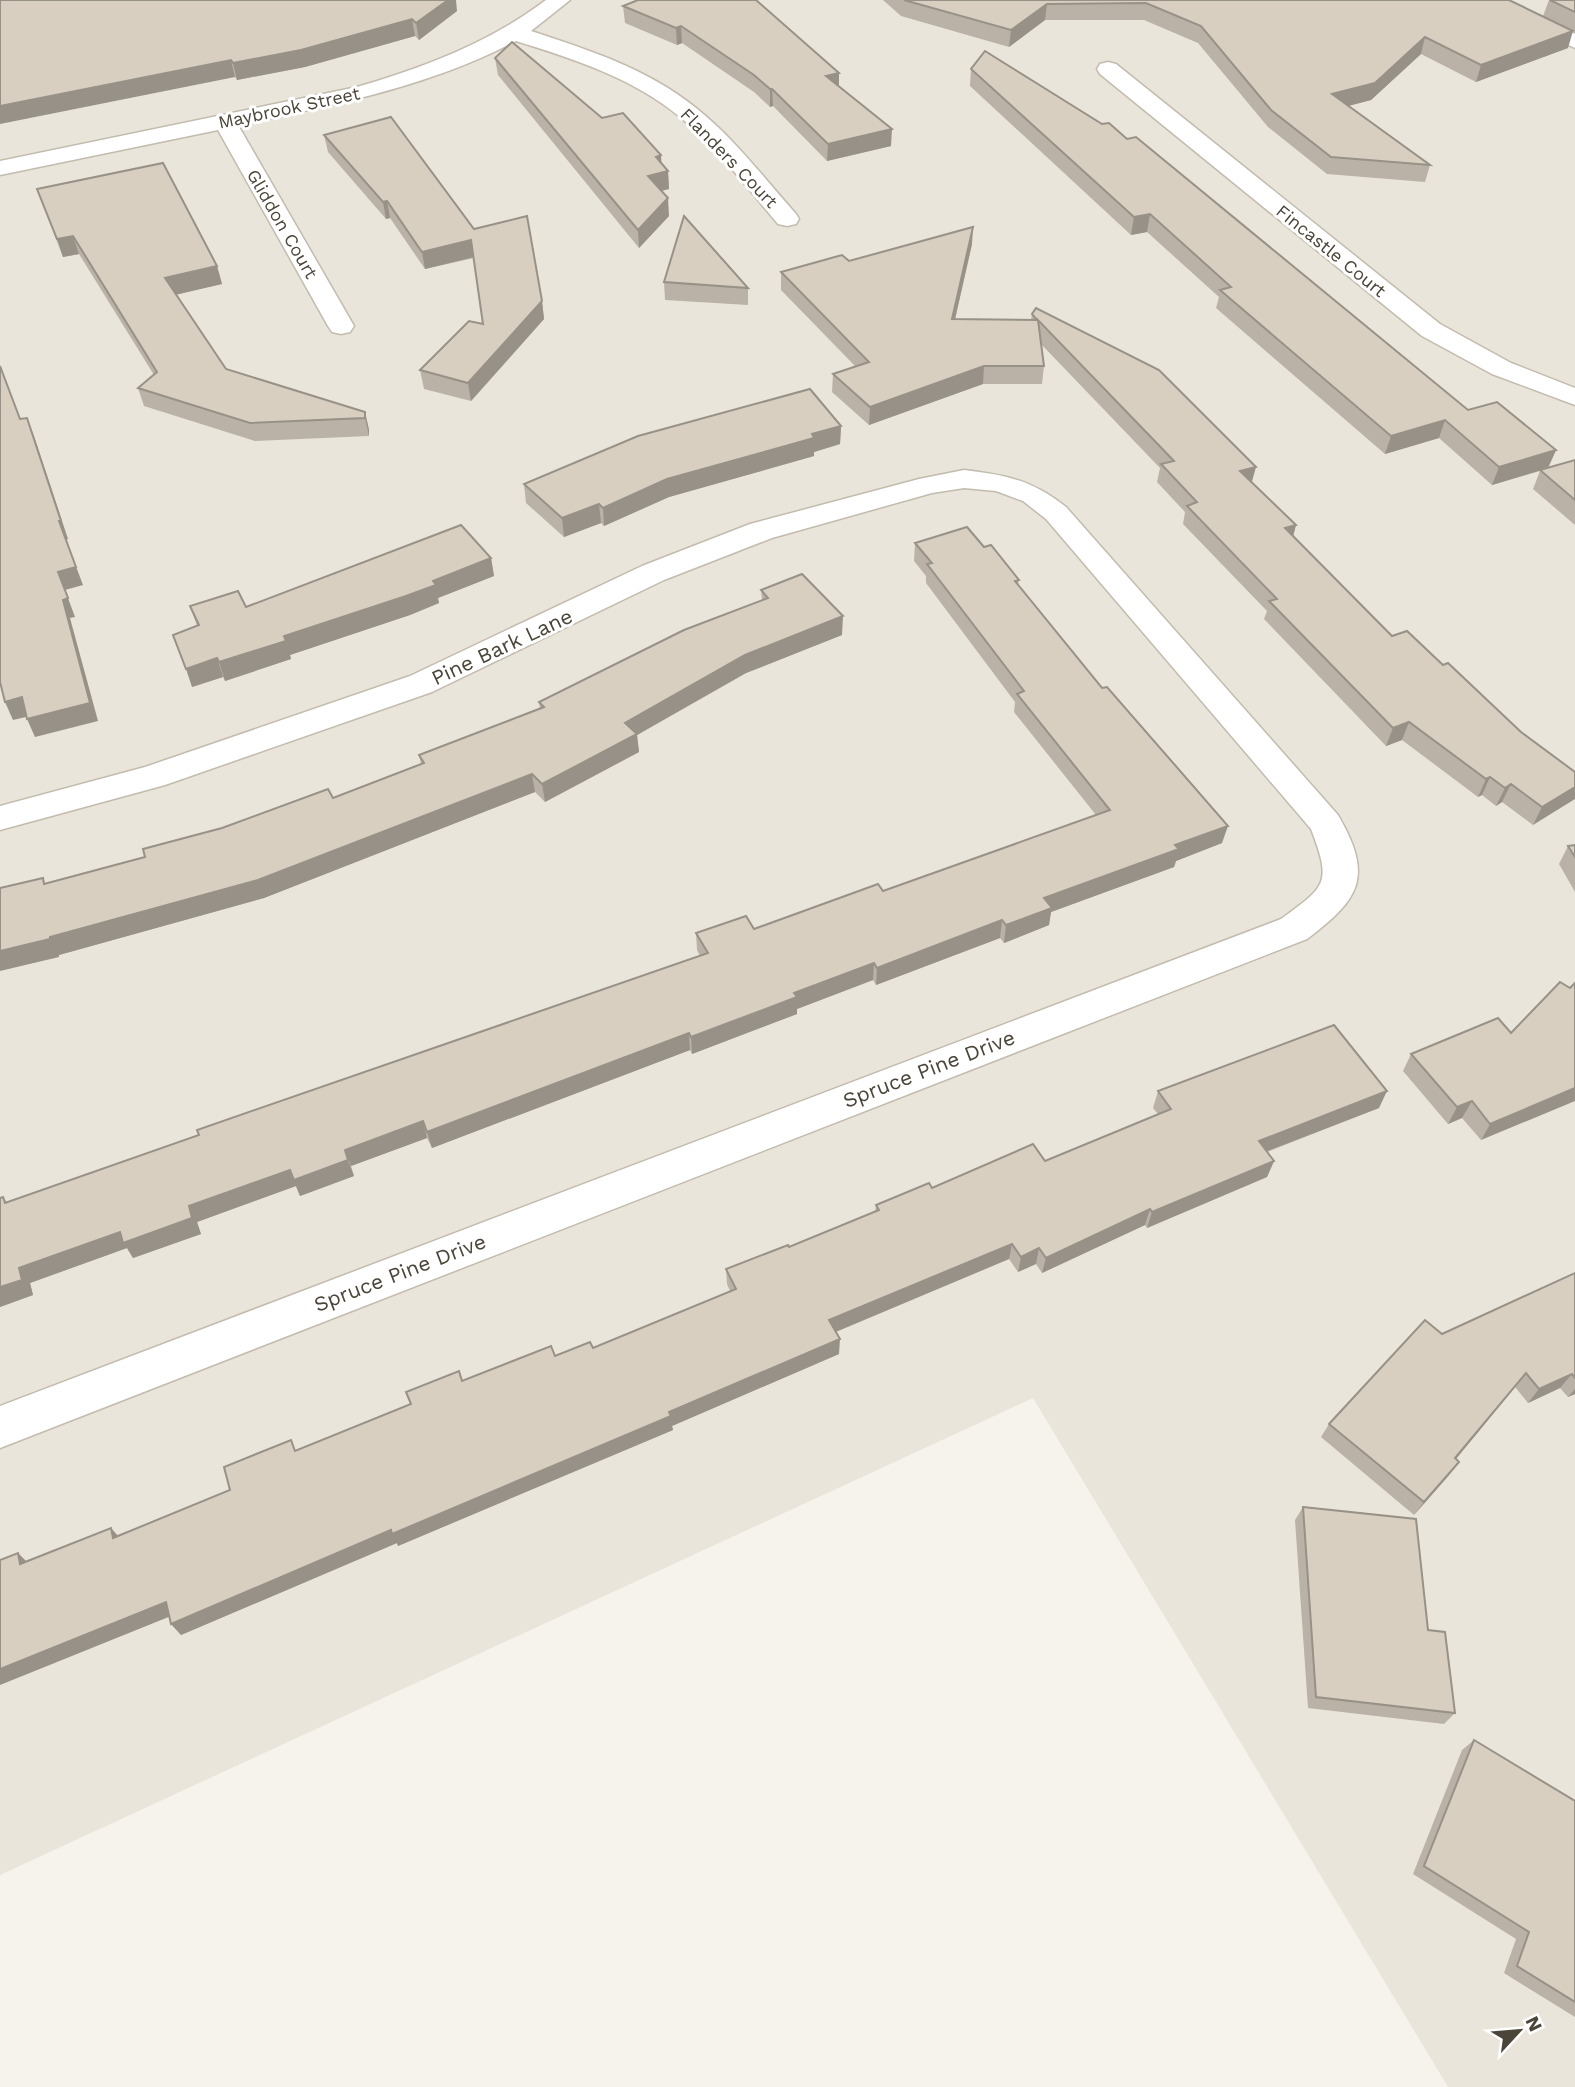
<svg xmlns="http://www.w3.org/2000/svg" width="1575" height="2087" font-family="'Work Sans',sans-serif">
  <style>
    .residential { fill: #eae5da }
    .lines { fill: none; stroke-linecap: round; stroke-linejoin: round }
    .minor-casing { stroke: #c2bbae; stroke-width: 3 }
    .minor { fill: #fff; fill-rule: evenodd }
    .wall { fill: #bab2a6 }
    .shaded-wall { fill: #979187 }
    .building { fill: #d8cfc1; stroke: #979187; stroke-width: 2 }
    .labels { text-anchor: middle; stroke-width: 6; stroke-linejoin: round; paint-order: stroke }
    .far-street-label { font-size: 18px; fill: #4b4439; stroke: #fff }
    .street-label { font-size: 21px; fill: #4b4439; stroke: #fff }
  </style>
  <rect width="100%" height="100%" fill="#f6f3ec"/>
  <path class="residential" d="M0,0H1575V2087H1448L1033,1398L0,1875Z"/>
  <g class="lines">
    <defs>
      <g id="minor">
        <path d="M546,0H570L531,31C589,50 648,69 696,108C734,138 764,178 796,214L799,219L796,224L787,226L778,224C747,188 718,148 680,117C633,78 574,59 516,41C429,87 334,105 238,125L354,326L350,332L341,334L332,332L328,326L218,130L0,175V161L357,87C425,67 489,43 546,0Z"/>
        <path d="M1476,0H1503L1575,34V48L1479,4Z"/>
        <path d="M1108,62L1116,64L1440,324L1511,363L1575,388V405L1492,374L1422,336L1100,74L1097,69L1100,64Z"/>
        <path d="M964,470C1006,475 1032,480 1066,507L1338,815C1374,877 1360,899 1307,939L0,1448V1406L1281,919C1326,886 1332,884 1311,829L1046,519L1023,501L996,491L964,488L932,493L772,538L664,580L432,692L165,785L0,830V806L145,767L410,676L642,566L750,524L919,479Z"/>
      </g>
    </defs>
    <use href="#minor" class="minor-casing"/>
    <use href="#minor" class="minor"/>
  </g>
  <g class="wall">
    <path d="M0,0L457,11L419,40L415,36L305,67L237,80L235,77Z"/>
    <path d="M638,0L839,87L891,146L827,161L773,106L770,107L754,92L682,43L677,45L625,23L623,6Z"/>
    <path d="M883,0H1509L1568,48L1476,82L1421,54L1371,100L1349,106L1430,165L1425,182L1327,174L1268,127L1198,43L1144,20H1045L1009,47L901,16Z"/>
    <path d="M1549,0H1575V31L1543,16Z"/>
    <path d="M495,58L602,118L662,164L668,171L669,189L662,191L669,216L639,248L498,75Z"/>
    <path d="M971,69L1102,124L1127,139L1468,410L1556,450L1548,468L1575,460V525L1533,489L1540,471L1492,485L1439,438L1385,454L1216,308L1219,297L1147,232L1131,235L970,86Z"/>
    <path d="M324,135L474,229L542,301L544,319L471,401L424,389L420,370L483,324L474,258L425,269L390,218L386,219L328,152Z"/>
    <path d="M37,189L217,266L222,284L176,294L226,369L365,412L369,430V436L255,441L144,406L138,388L154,375L79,254L63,257Z"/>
    <path d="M972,244L955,319L1031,320L1032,314L1252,482L1296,525L1293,536L1392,636L1443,665L1521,732L1575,772L1533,825L1502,802L1496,806L1482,795L1478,797L1402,740L1386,746L1264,619L1267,611L1183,524L1185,512L1157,482L1160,468L1041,344L1044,366L1042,384H983L869,425L832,392L833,374L855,366L781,290V272L849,261Z"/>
    <path d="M664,282L748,288V305L665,300Z"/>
    <path d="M841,426L840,444L814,452V456L669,497L604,526L601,523L564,537L526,503L524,484Z"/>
    <path d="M915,543L984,547L1019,580L1018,585L1222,843L1176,861L1174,867L1051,912L1049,925L1004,943L1000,938L876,985L873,980L797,1009V1014L692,1054L690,1050L432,1148L427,1138L351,1166L354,1176L300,1196L296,1186L197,1222L201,1234L133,1258L127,1248L30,1283L33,1295L0,1307V1198L3,1197L7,1202L199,1135L700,956L697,950L696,933L754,929L883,891L1096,815L1014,712L1015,702L926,583V576L914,561Z"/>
    <path d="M491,558L494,576L438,598L439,603L410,615L290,655L291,659L225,681L223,677L192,687L197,626L190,606L246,607Z"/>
    <path d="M761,590L842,635L746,673L637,735L639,752L545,802L535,792L264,898L59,955V957L46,884L145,857L333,798L421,764L419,755L540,709L539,702L762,600Z"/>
    <path d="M1575,845V892L1559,864L1568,846Z"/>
    <path d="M1570,988L1481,1140L1462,1118L1448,1124L1403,1071L1411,1054L1511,1033Z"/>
    <path d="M1158,1091L1379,1108L1267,1152L1274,1161L1267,1177L1147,1228L1145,1225L1042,1273L1036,1264L1018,1272L1009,1259L836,1332L839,1354L672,1426L673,1430L398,1546L397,1543L181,1635L171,1624L169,1616L111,1528L118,1536L230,1490L297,1450L411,1404L462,1381L555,1356L593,1348L730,1291L727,1284L726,1269L789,1247L875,1212L876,1205L932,1188L1045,1161L1158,1114L1153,1108Z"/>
    <path d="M1575,1273V1394L1568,1397L1560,1388L1528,1403L1515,1387L1456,1459L1449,1475L1414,1515L1321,1437L1329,1424L1442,1334Z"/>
    <path d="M1303,1507L1428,1630L1455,1713L1444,1724L1308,1708L1295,1520Z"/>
    <path d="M1474,1740L1575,1801V2017L1504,1973L1516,1939L1413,1874L1462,1750Z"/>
  </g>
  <g class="shaded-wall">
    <path d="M448,0H456L457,11L419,40L416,23Z"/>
    <path d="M1047,4L1045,20L1009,47L1011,30Z"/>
    <path d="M412,19L415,36L305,67L237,80L233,63Z"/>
    <path d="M681,26L682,43L677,45L676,28Z"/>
    <path d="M1573,31L1568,48L1476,82L1481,65Z"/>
    <path d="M1425,37L1421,54L1371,100L1328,111L1332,94Z"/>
    <path d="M231,60L235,77L0,124V106Z"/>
    <path d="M839,73V90L826,76Z"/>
    <path d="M770,89H772L773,106L770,107Z"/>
    <path d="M892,129L891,146L827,161L828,144Z"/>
    <path d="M661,155L662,173L668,171L669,189L650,193L648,176L656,157Z"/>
    <path d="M668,198L669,216L639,248L638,230Z"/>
    <path d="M387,201L390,218L386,219L383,202Z"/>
    <path d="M1150,214L1147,232L1131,235L1134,217Z"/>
    <path d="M973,227L972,244L951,337L952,319Z"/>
    <path d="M73,236L79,254L63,257L57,239Z"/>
    <path d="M471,240L474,257L425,269L422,252Z"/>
    <path d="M217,266L222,284L171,296L165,278Z"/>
    <path d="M542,301L544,319L471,401L468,383Z"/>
    <path d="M984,366L983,384L869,425L870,407Z"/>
    <path d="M365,412L369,430V436L365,418Z"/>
    <path d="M27,418L34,436L68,539L66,540L83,585L65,590L75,617L70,618L98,721L35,737L27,719L63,600L58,572L59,521Z"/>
    <path d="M1445,420L1439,438L1385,454L1391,436Z"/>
    <path d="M841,426L840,444L814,452V456L669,497L604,526L603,508L667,479Z"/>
    <path d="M1556,450L1548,468L1492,485L1499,467Z"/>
    <path d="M1256,467L1251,485L1240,471Z"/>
    <path d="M599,504L601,523L564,537L562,518Z"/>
    <path d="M1296,525L1291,544L1285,528Z"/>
    <path d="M491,558L494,576L438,598L439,603L410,615L290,655L291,659L225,681L219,662L284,636Z"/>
    <path d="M843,616L842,635L746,673L637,735L639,752L545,802L542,784L625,723L745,655Z"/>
    <path d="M217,658L223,677L192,687L186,669Z"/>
    <path d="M22,697L30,716L13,720L5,702Z"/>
    <path d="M1409,722L1402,740L1386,746L1393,728Z"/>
    <path d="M532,774L535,792L264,898L59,955V957L0,971V951L50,937Z"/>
    <path d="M1490,777L1482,795L1478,797L1486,779Z"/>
    <path d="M1511,784L1502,802L1496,806L1505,788Z"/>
    <path d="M1575,787V799L1533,825L1542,807Z"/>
    <path d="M1228,826L1222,843L1176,861L1174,867L1051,912L1049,925L1004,943L1006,925L1044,898L1175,845Z"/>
    <path d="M1002,920L1000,938L876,985L877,968Z"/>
    <path d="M874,963L873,980L797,1009V1014L692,1054L691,1037L794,993Z"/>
    <path d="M689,1033L690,1050L432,1148L427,1132Z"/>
    <path d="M1575,1088V1101L1481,1140L1490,1124Z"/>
    <path d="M1387,1091L1379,1108L1252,1157L1259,1141Z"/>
    <path d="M1472,1101L1462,1118L1448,1124L1457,1107Z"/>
    <path d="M423,1121L427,1138L351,1166L345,1150Z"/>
    <path d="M348,1160L354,1176L300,1196L296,1186L197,1222L201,1234L133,1258L127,1248L30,1283L33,1295L0,1307V1287L19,1268L290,1170Z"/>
    <path d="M1274,1161L1267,1177L1147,1228L1152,1212Z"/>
    <path d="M1150,1209L1145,1225L1042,1273L1046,1258Z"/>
    <path d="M1012,1244L1009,1259L828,1335L829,1320Z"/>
    <path d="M1039,1248L1036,1264L1018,1272L1021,1257Z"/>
    <path d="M840,1339L839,1354L672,1426L673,1430L398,1546L397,1543L181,1635L171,1624Z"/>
    <path d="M1526,1373L1515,1387L1445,1472L1455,1458Z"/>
    <path d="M1572,1374L1560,1388L1528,1403L1539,1389Z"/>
    <path d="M1575,1389V1394L1568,1397Z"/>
    <path d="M1459,1462L1449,1475L1414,1515L1424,1502Z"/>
    <path d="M111,1528L122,1541L113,1538Z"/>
    <path d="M18,1553L30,1565L20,1564Z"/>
    <path d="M166,1602L176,1614L0,1685V1669Z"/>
  </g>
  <g class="building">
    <path d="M0,0H448L416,23L412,19L301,50L233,63L231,60L0,106Z"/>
    <path d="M638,0H756L839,73L826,76L892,129L828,144L772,89H770L754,75L681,26L676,28L623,6Z"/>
    <path d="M904,0H1509L1573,31L1481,65L1425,37L1375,83L1332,94L1430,165L1331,157L1271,110L1201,26L1146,3L1047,4L1011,30Z"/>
    <path d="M1550,0H1575V12Z"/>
    <path d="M512,42L602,118L623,113L661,155L656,157L668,171L648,176L668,198L638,230L495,58Z"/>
    <path d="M985,51L1102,124L1109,123L1127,139L1136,137L1468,410L1497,402L1556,450L1499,467L1445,420L1391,436L1220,290L1231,287L1150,214L1134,217L971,69Z"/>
    <path d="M391,117L474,229L527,216L542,301L468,383L420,370L469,321L483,324L471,240L422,252L387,201L383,202L324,135Z"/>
    <path d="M163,163L217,266L165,278L226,369L365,412V418L250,423L138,388L157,372L73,236L57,239L37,189Z"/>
    <path d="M684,216L748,288L664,282Z"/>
    <path d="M973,227L952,319L1037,320L1032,314L1036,308L1159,370L1256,467L1240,471L1296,525L1285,528L1392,636L1407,631L1443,665L1448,663L1521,732L1575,772V787L1542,807L1511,784L1505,788L1490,777L1486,779L1409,722L1393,728L1269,601L1277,599L1187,506L1197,502L1161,464L1174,461L1038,320L1044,366H984L870,407L833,374L869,362L781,272L842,255L849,261Z"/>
    <path d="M0,366L20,419L27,418L61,521H59L76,567L58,572L68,598L63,600L90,703L27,719L22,697L5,702L0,682Z"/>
    <path d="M810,389L841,426L812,434L814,438L667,479L603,508L599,504L562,518L524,484L638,436Z"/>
    <path d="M1575,460V500L1540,470Z"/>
    <path d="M461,525L491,558L433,581L436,585L406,596L284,636L286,641L219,662L217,658L186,669L173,635L199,625L190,606L238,591L246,607Z"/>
    <path d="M967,527L984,547L991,545L1019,580L1015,581L1102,688L1107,687L1228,826L1175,845L1179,849L1044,898L1052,908L1006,925L1002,920L877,968L874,963L794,993L797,997L691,1037L689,1033L427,1132L423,1121L345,1150L348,1160L294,1180L290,1170L189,1206L192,1218L123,1243L120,1232L19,1268L22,1280L0,1287V1198L3,1197L5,1203L199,1135L197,1130L708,953L696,933L746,916L754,929L878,884L883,891L1110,810L1017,694L1024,691L927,564L932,563L915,543Z"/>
    <path d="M802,574L843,616L745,655L625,723L637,734L542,784L532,774L258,880L50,937V939L0,951V888L43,878L44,884L145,857L143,849L222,828L328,789L333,798L424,763L419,755L544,707L539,702L684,630L768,598L761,590Z"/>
    <path d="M1575,845V857L1568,846Z"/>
    <path d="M1560,982L1570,988L1575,983V1088L1490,1124L1472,1101L1457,1107L1411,1054L1498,1018L1511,1033Z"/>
    <path d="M1334,1025L1387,1091L1259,1141L1274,1161L1152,1212L1150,1209L1046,1258L1039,1248L1021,1257L1012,1244L829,1320L840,1339L669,1412L671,1416L392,1534L391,1530L171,1624L166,1602L0,1669V1560L18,1553L20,1564L111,1528L113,1538L230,1490L224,1467L291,1440L295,1451L411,1404L406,1392L459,1371L462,1381L551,1346L555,1356L590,1342L593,1348L736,1289L726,1269L788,1245L789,1247L879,1210L876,1205L929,1183L932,1188L1033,1144L1045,1161L1171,1109L1158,1091Z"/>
    <path d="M1575,1273V1378L1572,1374L1539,1389L1526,1373L1455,1458L1459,1462L1424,1502L1329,1424L1425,1320L1442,1334Z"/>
    <path d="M1303,1507L1416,1519L1428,1630L1445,1632L1455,1713L1316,1697Z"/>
    <path d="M1474,1740L1575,1801V2002L1517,1966L1529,1932L1424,1866Z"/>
  </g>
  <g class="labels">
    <g class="far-street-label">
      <text transform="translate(289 108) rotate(-12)" y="6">Maybrook Street</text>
      <text transform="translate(729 158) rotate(46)" y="6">Flanders Court</text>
      <text transform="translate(282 224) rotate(60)" y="6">Gliddon Court</text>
      <text transform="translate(1331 251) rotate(39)" y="6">Fincastle Court</text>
    </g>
    <g class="street-label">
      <text transform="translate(502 647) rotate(-25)" y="7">Pine Bark Lane</text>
      <text transform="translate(929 1069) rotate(-21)" y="7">Spruce Pine Drive</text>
      <text transform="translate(400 1273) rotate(-21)" y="7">Spruce Pine Drive</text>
    </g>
  </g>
  <g transform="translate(1519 2031) rotate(64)" stroke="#ffffff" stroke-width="5" paint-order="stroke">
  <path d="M0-5L12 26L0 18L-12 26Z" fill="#4b4439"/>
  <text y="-10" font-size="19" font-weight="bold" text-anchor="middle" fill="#4b4439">N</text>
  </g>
</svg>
